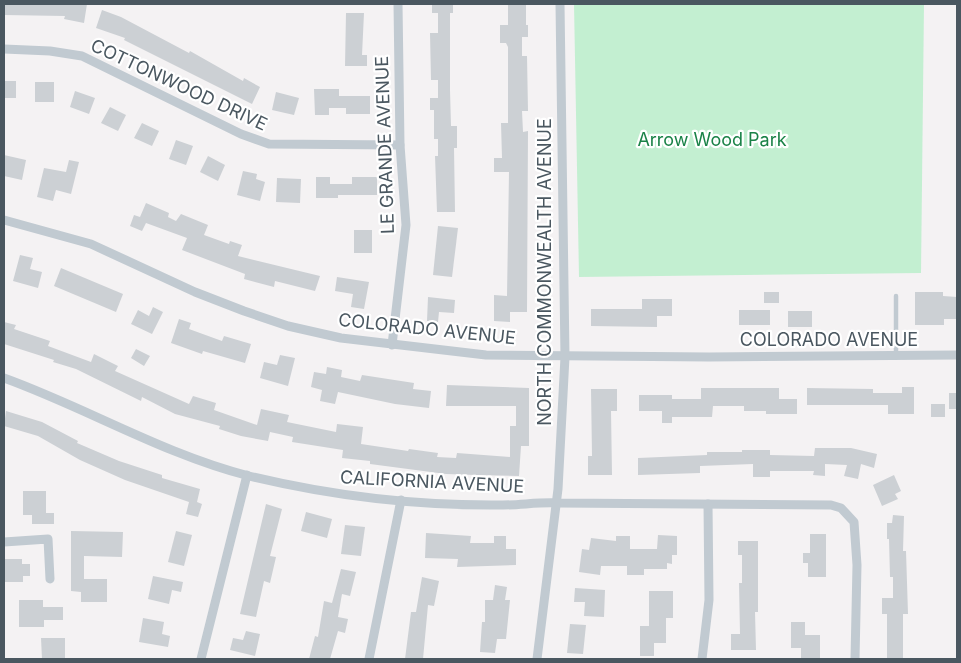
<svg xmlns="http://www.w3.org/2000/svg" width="961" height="663" font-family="Inter,sans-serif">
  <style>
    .green { fill: #c3efd1 }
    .building { fill: #ccd0d4 }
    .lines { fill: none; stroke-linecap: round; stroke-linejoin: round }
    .service { stroke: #c1cad1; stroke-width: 4.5 }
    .minor { stroke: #c1cad1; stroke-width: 9 }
    .labels { text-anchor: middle; stroke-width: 4.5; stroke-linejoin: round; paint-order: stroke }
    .street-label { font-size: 18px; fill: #4a5760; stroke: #fff }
    .park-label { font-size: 18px; fill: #1a8247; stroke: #fff }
  </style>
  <rect width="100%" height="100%" fill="#f4f2f3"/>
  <path class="green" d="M574,4H924L921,273L579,277Z"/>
  <g class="building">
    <path d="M4,4H87L84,23L64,19L65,16L4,15Z"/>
    <path d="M432,4H453V13H450V90L451,126H457V148H454L455,212H437L435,156H438V139H434V110H430V98H438V80H431L430,33H438V13H432Z"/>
    <path d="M508,4H526V25H528V37H522V56H527L528,111H522L523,132L528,131L527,312H510V322L494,321V295L507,296L509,172H494V158H502L501,123H508V47L506,43H500V25H508Z"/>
    <path d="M102,10L121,17L189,53L190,51L243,81L244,78L260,87L252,104L124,40L125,38L96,28Z"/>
    <path d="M346,13H364L362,55H367V66H345Z"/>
    <rect x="4" y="81" width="12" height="17"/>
    <rect x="35" y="82" width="19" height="20"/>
    <path d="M314,89H339V96H370V114H346V108H329V115H315Z"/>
    <path d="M75,91L95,98L89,114L70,107Z"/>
    <path d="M276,92L299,98L294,115L272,110Z"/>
    <path d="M110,107L126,115L118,131L101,123Z"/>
    <path d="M142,123L159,131L152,146L134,138Z"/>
    <path d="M176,140L193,146L186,165L169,159Z"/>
    <path d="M4,155L26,160L22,180L4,176Z"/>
    <path d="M208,156L225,165L218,181L200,172Z"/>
    <path d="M69,160L79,162L71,194L56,190L53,201L37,197L44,168L66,172Z"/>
    <path d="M243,171L257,174L256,179L265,182L260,201L237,195Z"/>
    <path d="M316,177H330V184H352V177H377V195H338V198H316Z"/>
    <path d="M277,178L301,179L300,203L276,202Z"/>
    <path d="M146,203L169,213L168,217L176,221L181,214L208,225L204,235L229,244L230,241L242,245L238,256L320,276L315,291L275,281L274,287L244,279L245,274L182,250L187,238L146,223L142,231L130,226L134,215L140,217Z"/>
    <path d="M438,226L458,228L452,277L433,275Z"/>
    <rect x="354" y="230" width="18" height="23"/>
    <path d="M20,255L33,258L30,269L42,272L38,288L13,281Z"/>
    <path d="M61,268L123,294L116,312L54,286Z"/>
    <path d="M337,277L369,282L364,309L351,307L353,294L335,291Z"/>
    <rect x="764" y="292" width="15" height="11"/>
    <path d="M915,292H943V296L957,297V319H944V325H915Z"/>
    <path d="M428,297L455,300L454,313L439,312L438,322L427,321Z"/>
    <path d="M642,299H672V316H657V327L591,326V309H642Z"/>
    <path d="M153,307L163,312L152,334L131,324L138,310L149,316Z"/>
    <rect x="739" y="310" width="31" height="15"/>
    <rect x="788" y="311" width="24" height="16"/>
    <path d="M179,319L191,323L189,329L222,341L224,336L251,344L245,363L203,351L202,354L171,343Z"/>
    <path d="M4,322L16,325L14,329L50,341L48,346L91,362L94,354L118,366L115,371L189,404L193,396L216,403L214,410L257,425L261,409L289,415L287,422L336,432L337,424L363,427L361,444L408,451L409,449L438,453L437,457L456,458L457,453L510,457V426H516V406H446L447,385L529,388V446H521L519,476L476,475L446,474L370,464V461L342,458L343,450L292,442L293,437L270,432L268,441L241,436L219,429L220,426L175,414L142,397L141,401L76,369L53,362L54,360L4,344Z"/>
    <path d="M136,349L150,356L144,366L131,358Z"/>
    <path d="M280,355L295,358L288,386L260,378L264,362L277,365Z"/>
    <path d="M327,367L342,370L341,377L360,381L362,375L414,383L413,389L431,391L429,408L395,404L338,392L335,404L320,401L322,390L311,387L314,372L326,374Z"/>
    <path d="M902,387H914V414H888V405H807V388L873,389V393H902Z"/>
    <path d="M701,388H779V399H797V414H766V411H744V406H713L712,417H672V423H662V411H639V395H672V399H701Z"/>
    <path d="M591,389H617V411H611L612,475H588V456H592Z"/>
    <rect x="949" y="393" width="8" height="16"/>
    <rect x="931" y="404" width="14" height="13"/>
    <path d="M6,411L42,422L78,441L77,443L119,461L162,475V478L200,489L197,502L202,504L198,517L186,514L189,502L125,480L80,460L38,436L4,426Z"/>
    <path d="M815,448H851L877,454L874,468L861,464L858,479L844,476L847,465L825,464V476L813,475L814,471H770V477H753V464L700,466V473L638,475V458L707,455V452H742V450H770V455L814,456Z"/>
    <path d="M894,475L901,491L895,494L898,499L882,506L873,485Z"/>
    <path d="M23,491H46V513H54V524H32V515H23Z"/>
    <path d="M266,504L282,509L270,556L276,557L270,583L264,581L256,617L240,614Z"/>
    <path d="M306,512L332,519L327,538L301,531Z"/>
    <path d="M893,515L904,516L903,551H906L908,614H903V659H887V614H882V598H893V577H890L889,539H887V523H892Z"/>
    <path d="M345,525L365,527L361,556L341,554Z"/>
    <path d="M71,531L123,532L122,557L84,556V579H107V602H81V592L71,591Z"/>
    <path d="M176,531L192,535L184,566L168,562Z"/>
    <path d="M426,533L471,536L470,543H494V536H506V549H516V565L457,567L458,559L425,558Z"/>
    <path d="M810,534H826V577H808V563H803V553H810Z"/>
    <path d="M658,535L677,536V555H672V564L667,563V569H644V575H627V566H601L600,575L579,572L582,549L589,550L591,538L616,541V536H630V549H657Z"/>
    <path d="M738,541H758V612H755L756,650H731V634H740L739,583H742V555H738Z"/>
    <path d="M4,559H22V564H30V576H23V582H4Z"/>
    <path d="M341,569L356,572L350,596L342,594L338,617L348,619L345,633L338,631L330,659H309L315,636L318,637L324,601L332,603Z"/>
    <path d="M153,576L183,582L181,592L172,590L169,604L148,599Z"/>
    <path d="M422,577L439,581L434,606L428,605L423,659H405L411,612H416Z"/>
    <path d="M495,585L507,587L505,600H510L506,639H497L495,653L480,652L482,622H485V600H493Z"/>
    <path d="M575,588L605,590L604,617L584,616L585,602H574Z"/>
    <path d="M649,591H673V618H666V643H654V656H640V626H649Z"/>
    <path d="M19,600H43V607H63V620H44V627H19Z"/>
    <path d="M143,618L164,622L162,634L170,636L168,647L139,642Z"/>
    <path d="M791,622H805V635H820V659H801V648H791Z"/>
    <path d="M570,624L586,625L583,654L567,653Z"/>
    <path d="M246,631L260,634L255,656L230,650L233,638L243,640Z"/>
    <path d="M41,638H65V659H42Z"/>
  </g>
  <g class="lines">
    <path class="service" d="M896,296V357"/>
    <g class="minor">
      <path d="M4,49L50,51L82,56L241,134L269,144L400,145"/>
      <path d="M4,220L91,244L195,292L244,311L288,326L341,338L486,355L709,357L957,355"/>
      <path d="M392,345L406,225L400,145L398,4"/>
      <path d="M4,378C87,408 163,454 249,476C332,496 417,506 503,505C521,505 539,502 558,503C649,504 740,504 831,505L841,508L854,522L857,565L855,659"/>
      <path d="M4,542L48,539L50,579"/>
      <path d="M201,659L247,475"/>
      <path d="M369,659L401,500"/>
      <path d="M537,659L558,489L565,357L560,4"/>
      <path d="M702,659L709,600L708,504"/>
    </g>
  </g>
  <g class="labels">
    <g class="street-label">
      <text transform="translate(179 85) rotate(25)" y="6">COTTONWOOD DRIVE</text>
      <text transform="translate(385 145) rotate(-92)" y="6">LE GRANDE AVENUE</text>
      <text transform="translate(545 272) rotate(-90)" y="6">NORTH COMMONWEALTH AVENUE</text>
      <text transform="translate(427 329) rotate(6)" y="6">COLORADO AVENUE</text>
      <text x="829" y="346">COLORADO AVENUE</text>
      <text transform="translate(432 482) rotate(3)" y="6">CALIFORNIA AVENUE</text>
    </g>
    <g class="park-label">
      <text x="712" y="146">Arrow Wood Park</text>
    </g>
  </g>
  <rect width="961" height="663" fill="none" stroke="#4a5760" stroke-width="10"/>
</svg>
